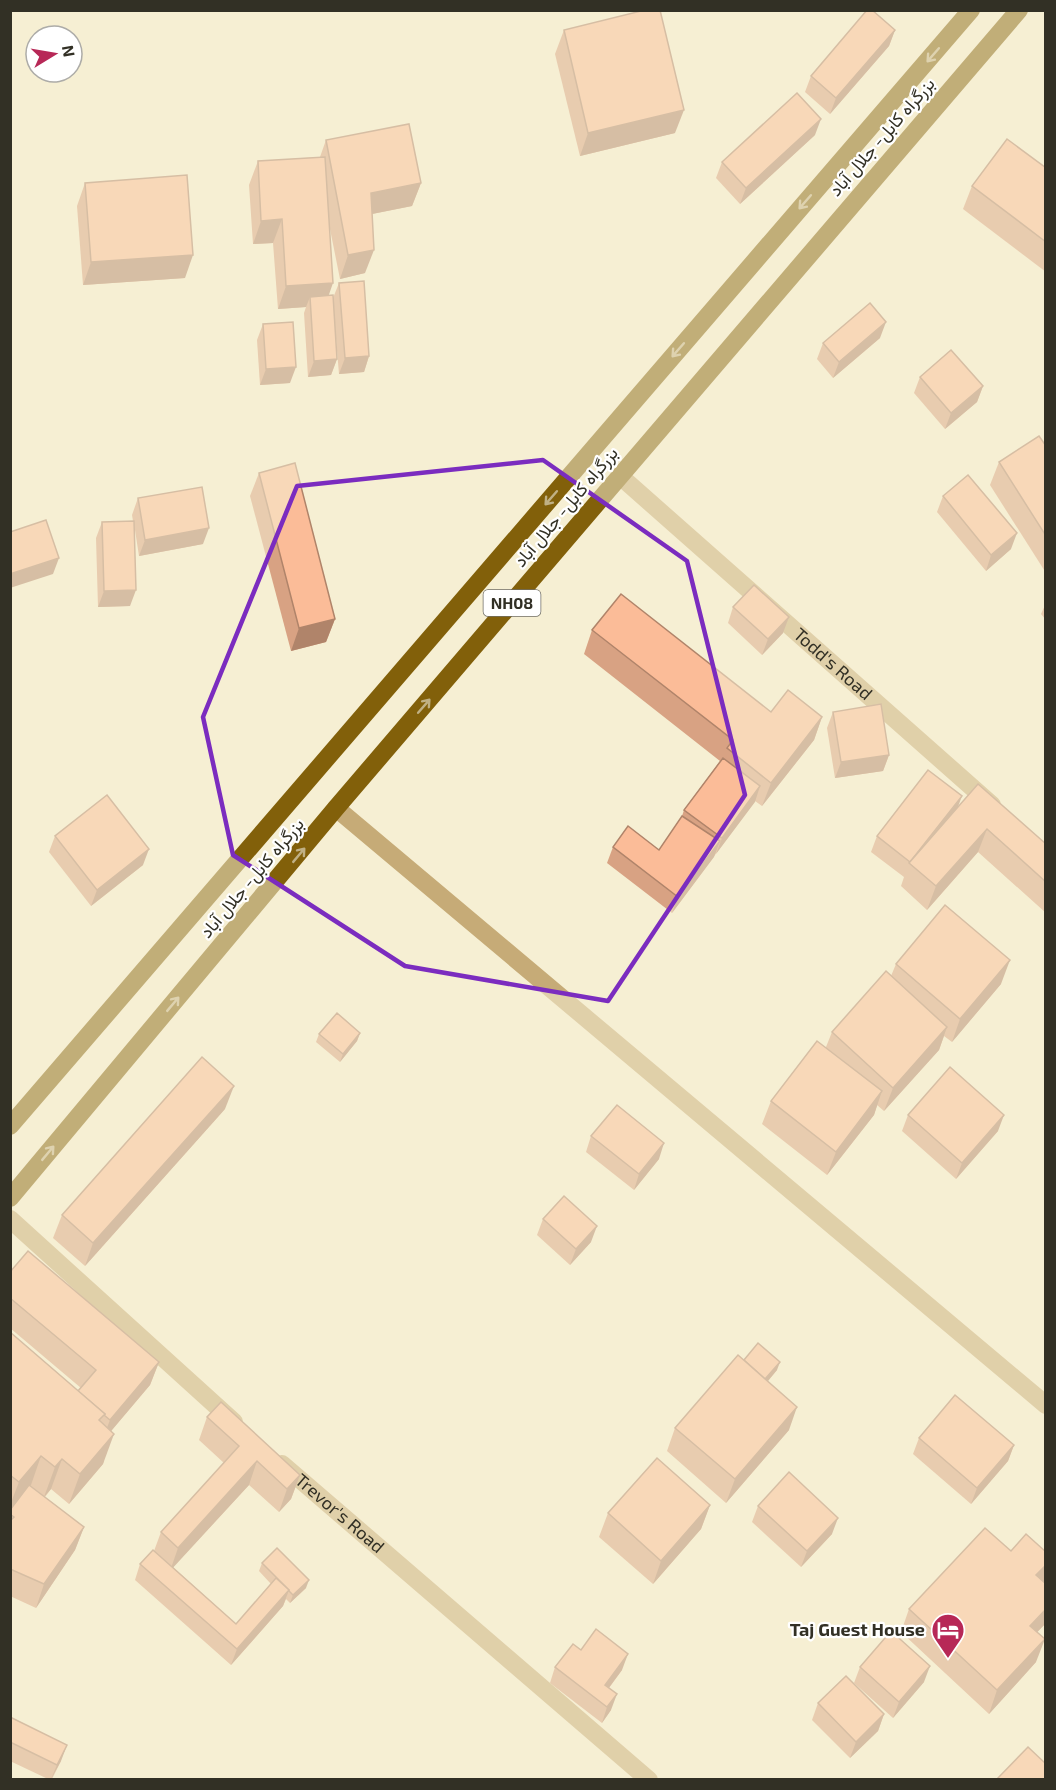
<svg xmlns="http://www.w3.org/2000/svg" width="1056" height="1790" font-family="'Exo 2',Vazirmatn,sans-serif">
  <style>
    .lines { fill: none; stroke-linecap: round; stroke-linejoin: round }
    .street { stroke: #c6ab77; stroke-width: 18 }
    .highway { stroke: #82600a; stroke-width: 18 }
    .wall { fill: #d8a283 }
    .shaded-wall { fill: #b0846a }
    .building { fill: #fbbc98; stroke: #b0846a; stroke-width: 1.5 }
    .oneway { stroke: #c0b084 }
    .marked { fill: none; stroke: #7b2cbf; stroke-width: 4.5; stroke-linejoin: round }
    .labels { text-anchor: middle; stroke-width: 4.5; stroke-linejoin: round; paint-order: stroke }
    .shield { fill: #fff; stroke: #706e66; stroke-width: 1.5 }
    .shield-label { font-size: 16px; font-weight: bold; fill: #323025 }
    .street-label { font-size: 18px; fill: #323025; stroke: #fff }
    .poi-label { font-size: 18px; font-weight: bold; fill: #323025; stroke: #fff; text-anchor: end }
  </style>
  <rect width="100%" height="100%" fill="#f6efd3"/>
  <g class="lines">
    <g class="street">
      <path id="s1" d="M620,476L992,805"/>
      <path d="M336,808L1046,1405"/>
      <path d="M10,1219L234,1422"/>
      <path id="s2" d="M282,1464L649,1780"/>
    </g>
    <g class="highway">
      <path d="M10,1126L971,10"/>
      <path d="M10,1198L336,808L1019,10"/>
    </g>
  </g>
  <g class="wall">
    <path d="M564,30L675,133L580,156L555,54Z"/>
    <path d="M895,30L889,46L830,114L805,92L811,76Z"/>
    <path d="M815,135L740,204L716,178L722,162Z"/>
    <path d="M326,140L421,183L412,206L372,214L365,273L340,279L329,224L328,295L333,298L339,283L369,356L364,372L339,374L335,327L337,359L331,375L308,377L304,313L306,307L278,309L273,243L253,244L249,185L258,161L320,157Z"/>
    <path d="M1046,168V272L963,209L972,186Z"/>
    <path d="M85,183L185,278L83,285L77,206Z"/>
    <path d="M263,324L290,383L260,385L257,340Z"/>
    <path d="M880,338L833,378L817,359L823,343Z"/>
    <path d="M920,377L983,386L977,402L945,429L914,393Z"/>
    <path d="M1046,446V573L990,485L999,462Z"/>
    <path d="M259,473L335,619L326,642L291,651L250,496Z"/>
    <path d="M943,496L1011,549L986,571L937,512Z"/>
    <path d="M138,498L203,544L139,556L135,530L130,606L98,607L96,538L102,522L133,521L132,515Z"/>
    <path d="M1046,603V620L1041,614Z"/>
    <path d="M733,607L783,633L762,655L728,623Z"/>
    <path d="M592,630L771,712L822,717L814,740L762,806L755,801L672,913L607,863L613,847L659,850L682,816L684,810L720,761L584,654Z"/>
    <path d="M833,712L889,755L883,771L835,778L827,728Z"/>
    <path d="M957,808L1046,844V913L978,852L927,910L901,886L904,877L871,852L877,836Z"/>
    <path d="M55,836L143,865L91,906L49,852Z"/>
    <path d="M896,964L1001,984L952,1042L944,1036L939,1050L884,1111L877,1105L874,1115L827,1175L762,1124L771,1101L826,1047L832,1032L891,976Z"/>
    <path d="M360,1033L357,1041L340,1062L316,1042L319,1034Z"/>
    <path d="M225,1109L85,1266L53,1238L62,1215Z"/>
    <path d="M908,1115L998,1131L956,1179L902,1131Z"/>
    <path d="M591,1136L659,1159L634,1190L586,1152Z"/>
    <path d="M543,1219L591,1242L570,1265L537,1235Z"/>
    <path d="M10,1272L159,1362L150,1385L111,1431L103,1464L69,1504L51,1489L45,1497L84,1527L75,1550L36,1608L10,1596V1510L19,1499L10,1509V1332L78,1391L81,1388L10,1328Z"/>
    <path d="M744,1360L777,1370L768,1381L789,1430L726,1503L667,1451L675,1428Z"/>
    <path d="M207,1417L300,1475L291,1499L279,1512L249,1485L173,1567L236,1624L271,1584L259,1571L262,1563L306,1588L290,1603L286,1599L283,1606L231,1665L135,1580L140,1564L154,1551L161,1532L224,1463L199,1440Z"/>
    <path d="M919,1438L1014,1445L1008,1461L971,1504L913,1454Z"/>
    <path d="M710,1505L701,1529L653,1584L599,1537L608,1513Z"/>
    <path d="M758,1506L832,1534L801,1567L752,1522Z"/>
    <path d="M1044,1581L1043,1582L1046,1584V1623L1037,1632L1036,1662L989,1714L901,1632L909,1609Z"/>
    <path d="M581,1650L622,1670L609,1688L611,1710L602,1723L550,1683L555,1667Z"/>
    <path d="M860,1667L924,1682L893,1718L854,1683Z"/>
    <path d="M818,1703L884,1714L878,1731L850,1758L812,1720Z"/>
    <path d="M10,1717L61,1761L52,1779H48L10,1761Z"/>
  </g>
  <g class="shaded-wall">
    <path d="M895,30L889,46L830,114L836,98Z"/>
    <path d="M684,110L675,133L580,156L588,133Z"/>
    <path d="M821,119L815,135L740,204L746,188Z"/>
    <path d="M421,183L412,206L362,216L371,193Z"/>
    <path d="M282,219L273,243L253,244L261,221Z"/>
    <path d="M374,250L365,273L340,279L348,255Z"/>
    <path d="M193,255L185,278L83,285L91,262Z"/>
    <path d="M333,283L325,306L310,297L306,307L278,309L286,286Z"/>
    <path d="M886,322L880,338L833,378L839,362Z"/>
    <path d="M369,356L364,372L339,374L345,358Z"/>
    <path d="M337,359L331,375L308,377L314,361Z"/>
    <path d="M296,367L290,383L260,385L266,369Z"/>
    <path d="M983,386L977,402L945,429L951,413Z"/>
    <path d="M209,528L203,544L139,556L145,540Z"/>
    <path d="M1017,533L1011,549L986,571L991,555Z"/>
    <path d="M59,558L53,574L10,588V574Z"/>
    <path d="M136,590L130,606L98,607L104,591Z"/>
    <path d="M789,617L783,633L762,655L768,639Z"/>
    <path d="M335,619L326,642L291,651L299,628Z"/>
    <path d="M822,717L814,740L762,806L771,783Z"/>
    <path d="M889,755L883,771L835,778L841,762Z"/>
    <path d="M760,786L755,802L716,854L722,838Z"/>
    <path d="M962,796L956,812L911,862Z"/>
    <path d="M987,829L978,852L927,910L936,886Z"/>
    <path d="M720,841L714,857L672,913L678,897Z"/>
    <path d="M149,849L143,865L91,906L97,890Z"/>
    <path d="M1010,960L1001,984L952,1042L960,1019Z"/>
    <path d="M947,1027L939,1050L884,1111L893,1088Z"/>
    <path d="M360,1033L357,1041L340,1062L343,1054Z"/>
    <path d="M234,1086L225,1109L85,1266L93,1243Z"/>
    <path d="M882,1091L874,1115L827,1175L836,1152Z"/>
    <path d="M1004,1115L998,1131L956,1179L962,1163Z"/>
    <path d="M664,1143L659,1159L634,1190L639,1174Z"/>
    <path d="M597,1226L591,1242L570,1265L576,1249Z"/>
    <path d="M159,1362L150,1385L101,1443L110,1420Z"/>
    <path d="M780,1362L777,1370L757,1394L760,1385Z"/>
    <path d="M797,1407L789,1430L726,1503L735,1479Z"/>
    <path d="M114,1434L103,1464L69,1504L80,1474Z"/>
    <path d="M1014,1445L1008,1461L971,1504L977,1488Z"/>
    <path d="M41,1456L31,1485L10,1509V1505L19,1482Z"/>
    <path d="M62,1459L51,1489L44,1497L55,1467Z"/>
    <path d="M257,1461L249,1485L170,1571L178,1548Z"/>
    <path d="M300,1475L291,1499L279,1512L287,1489Z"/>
    <path d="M710,1505L701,1529L653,1584L661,1561Z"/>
    <path d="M838,1518L832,1534L801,1567L807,1551Z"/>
    <path d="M84,1527L75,1550L36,1608L44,1584Z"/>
    <path d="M1046,1565V1576L1044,1581L1028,1599L1036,1575Z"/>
    <path d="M309,1580L306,1588L290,1603L293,1595Z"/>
    <path d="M289,1590L283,1606L231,1665L237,1649Z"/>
    <path d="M1046,1609V1623L1021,1649L1030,1626Z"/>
    <path d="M1045,1639L1036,1662L989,1714L997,1690Z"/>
    <path d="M628,1654L622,1670L599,1701L605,1685Z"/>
    <path d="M930,1666L924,1682L893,1718L899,1702Z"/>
    <path d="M617,1694L611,1710L602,1723L607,1707Z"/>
    <path d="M884,1714L878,1731L850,1758L856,1742Z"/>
    <path d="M67,1745L61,1761L51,1779L57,1765Z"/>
  </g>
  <g class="building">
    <path d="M645,10H660L684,110L588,133L564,30Z"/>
    <path d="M867,10H872L895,30L836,98L811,76Z"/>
    <path d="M797,93L821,119L746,188L722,162Z"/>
    <path d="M409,124L421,183L371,193L374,250L348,255L326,140Z"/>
    <path d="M1007,139L1046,168V242L972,186Z"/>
    <path d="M325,157L333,283L286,286L282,219L261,221L258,161Z"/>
    <path d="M187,175L193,255L91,262L85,183Z"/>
    <path d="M364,281L369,356L345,358L339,283Z"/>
    <path d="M333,295L337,359L314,361L310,297Z"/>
    <path d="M870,303L886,322L839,362L823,343Z"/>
    <path d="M293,322L296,367L266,369L263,324Z"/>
    <path d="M951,350L983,386L951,413L920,377Z"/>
    <path d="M1039,436L1046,446V536L999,462Z"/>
    <path d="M295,463L335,619L299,628L259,473Z"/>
    <path d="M968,475L1017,533L991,555L943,496Z"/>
    <path d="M202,487L209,528L145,540L138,498Z"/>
    <path d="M46,520L59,558L10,574V532Z"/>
    <path d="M134,521L136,590L104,591L102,522Z"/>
    <path d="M754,585L789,617L768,639L733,607Z"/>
    <path d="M621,594L771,712L788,690L822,717L771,783L727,748L733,740L592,630Z"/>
    <path d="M881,704L889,755L841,762L833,712Z"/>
    <path d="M723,758L760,786L722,838L684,810Z"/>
    <path d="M928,770L962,796L910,862L877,836Z"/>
    <path d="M978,784L1046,844V882L987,829L936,886L909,863Z"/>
    <path d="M107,795L149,849L97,890L55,836Z"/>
    <path d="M682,816L720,841L678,897L613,847L628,826L659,850Z"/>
    <path d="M945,905L1010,960L960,1019L896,964Z"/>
    <path d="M886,971L947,1027L893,1088L832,1032Z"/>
    <path d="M337,1013L360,1033L343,1054L319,1034Z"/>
    <path d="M817,1041L882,1091L836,1152L771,1101Z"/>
    <path d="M202,1057L234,1086L93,1243L62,1215Z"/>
    <path d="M950,1067L1004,1115L962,1163L908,1115Z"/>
    <path d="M617,1105L664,1143L639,1174L591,1136Z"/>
    <path d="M564,1196L597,1226L576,1249L543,1219Z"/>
    <path d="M28,1251L159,1362L110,1420L104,1415L105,1414L78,1391L96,1370L10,1298V1272Z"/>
    <path d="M10,1332L105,1414L99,1420L114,1434L80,1474L62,1459L55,1467L41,1456L19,1482L10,1475Z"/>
    <path d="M758,1343L780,1362L765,1379L744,1360Z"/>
    <path d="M738,1355L797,1407L735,1479L675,1428Z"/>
    <path d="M955,1395L1014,1445L977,1488L919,1438Z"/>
    <path d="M221,1402L300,1475L287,1489L257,1461L178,1548L161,1532L239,1446L207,1417Z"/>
    <path d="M657,1458L710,1505L661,1561L608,1513Z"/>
    <path d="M789,1472L838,1518L807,1551L758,1506Z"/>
    <path d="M29,1485L84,1527L44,1584L10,1569V1521L14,1517L10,1514V1510Z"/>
    <path d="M985,1528L1011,1551L1026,1534L1046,1552V1565L1036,1575L1046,1584V1609L1030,1626L1045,1639L997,1690L909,1609Z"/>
    <path d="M277,1548L309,1580L293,1595L289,1591V1590L262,1563Z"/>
    <path d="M153,1550L236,1624L276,1578L289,1590L237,1649L140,1564Z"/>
    <path d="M596,1629L628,1654L605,1685L617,1694L607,1707L555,1667L573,1644L581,1650Z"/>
    <path d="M891,1631L930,1666L899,1702L860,1667Z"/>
    <path d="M846,1676L884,1714L856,1742L818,1703Z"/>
    <path d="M10,1717L67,1745L57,1765L10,1742Z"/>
    <path d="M1028,1747L1046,1764V1779H997Z"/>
  </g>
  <defs><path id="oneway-shaft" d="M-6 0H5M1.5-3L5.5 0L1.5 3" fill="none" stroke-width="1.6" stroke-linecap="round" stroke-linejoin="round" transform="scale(1.5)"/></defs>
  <g class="oneway">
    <use href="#oneway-shaft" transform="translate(933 55) rotate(131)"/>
    <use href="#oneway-shaft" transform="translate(805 202) rotate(131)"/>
    <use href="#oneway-shaft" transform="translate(678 350) rotate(131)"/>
    <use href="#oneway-shaft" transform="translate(551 498) rotate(131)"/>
    <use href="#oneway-shaft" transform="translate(424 706) rotate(-49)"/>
    <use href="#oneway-shaft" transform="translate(299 855) rotate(-50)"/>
    <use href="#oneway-shaft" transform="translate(173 1004) rotate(-50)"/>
    <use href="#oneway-shaft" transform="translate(48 1153) rotate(-50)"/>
  </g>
  <path d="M0 0H1056V1790H0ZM543,460L687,561L745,795L608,1001L405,966L233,855L203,717L297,486Z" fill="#f6efd3" fill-opacity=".55" fill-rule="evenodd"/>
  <path class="marked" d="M543,460L687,561L745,795L608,1001L405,966L233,855L203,717L297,486Z"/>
  <defs>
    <symbol id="hotel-pin" viewBox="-11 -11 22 30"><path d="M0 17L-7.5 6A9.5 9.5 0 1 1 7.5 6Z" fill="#b72857" stroke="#fff"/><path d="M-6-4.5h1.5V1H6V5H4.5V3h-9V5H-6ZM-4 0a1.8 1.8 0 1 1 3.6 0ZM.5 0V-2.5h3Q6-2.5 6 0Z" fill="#fff"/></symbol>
  </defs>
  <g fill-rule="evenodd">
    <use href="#hotel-pin" x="929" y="1611" width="38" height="52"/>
  </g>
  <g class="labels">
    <rect class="shield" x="483.5" y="590" width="57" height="26" rx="4.5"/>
    <g class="shield-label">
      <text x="512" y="609">NH08</text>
    </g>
    <g class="street-label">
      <text transform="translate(882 137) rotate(-49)" y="6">بزرگراه کابل- جلال آباد</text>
      <text transform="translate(566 507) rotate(-50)" y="6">بزرگراه کابل- جلال آباد</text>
      <text dy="6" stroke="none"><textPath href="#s1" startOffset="284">Todd's Road</textPath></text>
      <text transform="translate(252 878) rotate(-50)" y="6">بزرگراه کابل- جلال آباد</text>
      <text dy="6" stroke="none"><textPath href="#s2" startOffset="76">Trevor's Road</textPath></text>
    </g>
    <g class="poi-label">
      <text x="925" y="1636">Taj Guest House</text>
    </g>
  </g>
  <rect width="1056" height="1790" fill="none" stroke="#323025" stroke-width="24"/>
  <g transform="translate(54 54) rotate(79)"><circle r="28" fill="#ffffff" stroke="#adaca8" stroke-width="1.5"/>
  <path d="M0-4.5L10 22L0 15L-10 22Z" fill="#b72857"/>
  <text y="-9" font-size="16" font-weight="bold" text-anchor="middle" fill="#323025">N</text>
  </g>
</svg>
